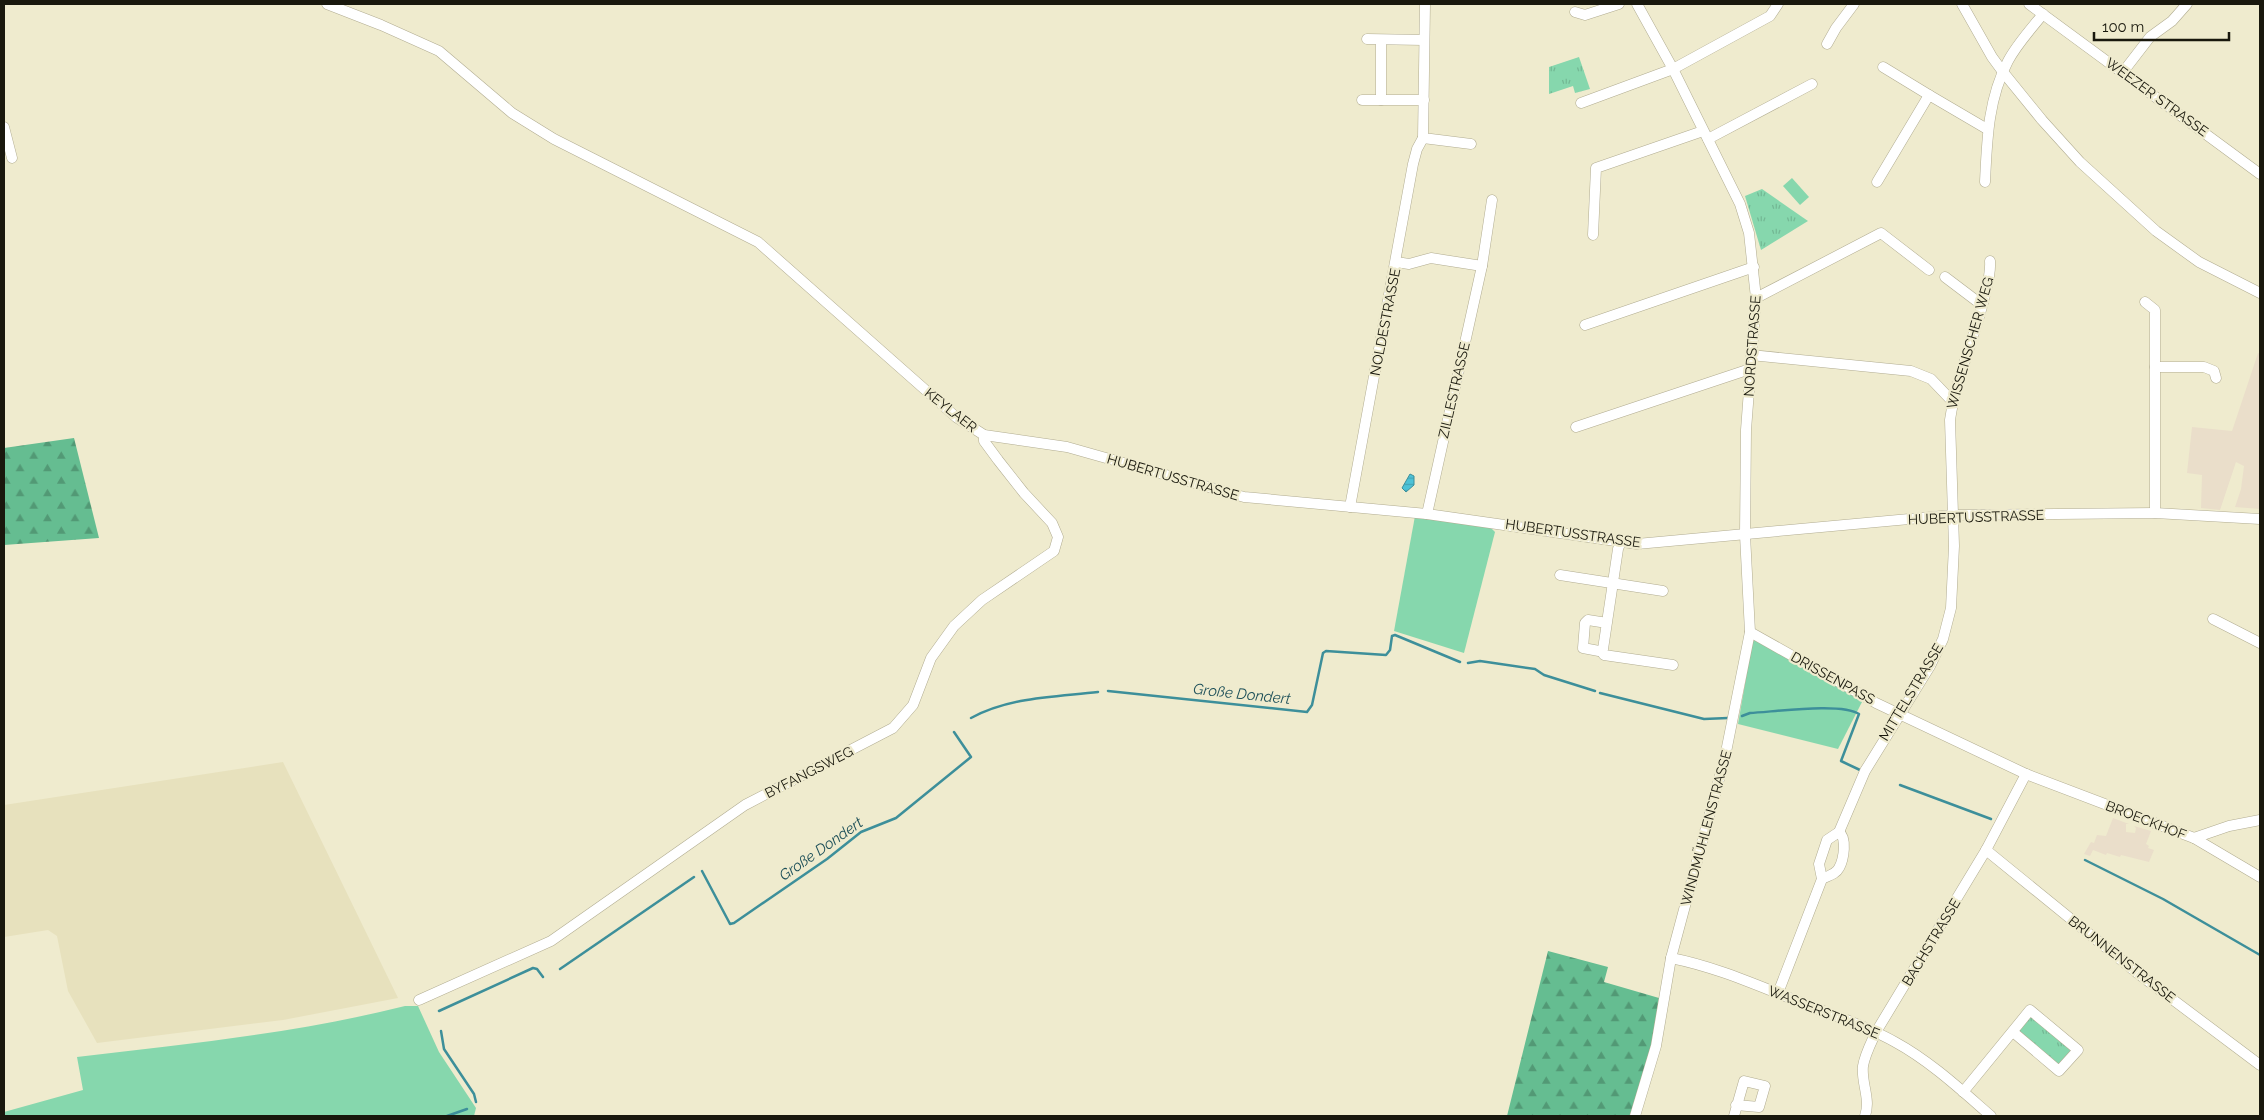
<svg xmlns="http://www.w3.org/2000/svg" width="2264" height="1120" font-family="Raleway,sans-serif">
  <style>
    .built { fill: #e7e1bd }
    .education { fill: #eadeca }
    .grass { fill: #86d7ad }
    .forest { fill: url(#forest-firs) }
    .park { fill: url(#park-tufts) }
    .water { fill: url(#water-rules); stroke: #3d8f9a }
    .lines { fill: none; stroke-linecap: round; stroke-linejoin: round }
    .stream { stroke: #3d8f9a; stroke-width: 2.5 }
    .street-casing { stroke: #b1ac91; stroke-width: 11 }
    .street { stroke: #fff; stroke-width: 10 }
    .labels { text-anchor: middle; stroke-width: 4.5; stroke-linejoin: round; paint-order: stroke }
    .street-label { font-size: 14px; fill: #19180d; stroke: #efebce }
    .water-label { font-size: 15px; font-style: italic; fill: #1e5059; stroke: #efebce }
  </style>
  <defs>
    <pattern id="forest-firs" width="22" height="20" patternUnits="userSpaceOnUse" patternTransform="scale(1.25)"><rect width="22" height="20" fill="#65bd91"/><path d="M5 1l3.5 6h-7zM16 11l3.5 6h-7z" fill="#529975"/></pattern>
    <pattern id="park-tufts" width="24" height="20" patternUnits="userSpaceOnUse" patternTransform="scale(1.25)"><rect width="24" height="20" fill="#86d7ad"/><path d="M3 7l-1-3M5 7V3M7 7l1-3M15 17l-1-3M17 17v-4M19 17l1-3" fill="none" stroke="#73b894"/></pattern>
    <pattern id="water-rules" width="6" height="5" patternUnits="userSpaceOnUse" patternTransform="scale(1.25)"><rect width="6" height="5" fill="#4dc2d7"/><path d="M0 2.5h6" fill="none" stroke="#43a6b7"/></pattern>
  </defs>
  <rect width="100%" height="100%" fill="#efebce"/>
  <path class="built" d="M283,762L398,998L283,1020L97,1043L68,991L57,936L48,930L4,937V805Z"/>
  <g class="education">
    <path d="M2258,353L2260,354V509L2235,507L2241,489L2244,466L2236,462L2220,510L2201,508L2202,475L2187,473L2192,427L2232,431Z"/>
    <path d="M2113,818L2129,824H2126V832L2135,833L2136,828L2134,826L2151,831L2146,844L2149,846L2148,848L2154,850L2149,862L2121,855L2120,857L2107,853L2106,855L2093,850L2090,856L2084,854L2091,842L2094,843L2097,835L2106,836Z"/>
  </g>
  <g class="grass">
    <path d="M1792,178L1809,197L1800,205L1783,186Z"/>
    <path d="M1415,516L1490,527L1495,532L1464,653L1394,631Z"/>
    <path d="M1753,638L1863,700L1838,749L1738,724Z"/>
    <path d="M405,1006H418L439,1052L476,1108L474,1116H4V1112L83,1090L77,1057C187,1044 298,1033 405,1006Z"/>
  </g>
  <g class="forest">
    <path d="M74,438L99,538L4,545V448Z"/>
    <path d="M1548,951L1608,967L1604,982L1659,998L1656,1046L1635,1116H1507Z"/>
  </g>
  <g class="park">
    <path d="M1579,57L1590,89L1575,93L1573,86L1549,94V67Z"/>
    <path d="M1762,189L1808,221L1761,250L1745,196Z"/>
    <path d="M2031,1016L2074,1050L2060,1066L2018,1032Z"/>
  </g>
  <path class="water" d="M1410,474L1414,476V485L1406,492L1402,488Z"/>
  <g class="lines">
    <g class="stream">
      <path d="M1468,663L1480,661L1535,669L1544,675L1595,691"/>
      <path d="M1108,691L1307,712L1312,705L1323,653L1326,651L1386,655L1390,650L1392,636L1395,635L1460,662"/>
      <path d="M1600,693L1704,719L1728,718"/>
      <path d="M1742,716L1750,713C1773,712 1842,702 1859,714L1841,761L1860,770"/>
      <path d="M971,718C1010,697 1054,697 1098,692"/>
      <path d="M1900,785L1991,819"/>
      <path d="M2085,860L2163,899L2260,955"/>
      <path d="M702,871L729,922L730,924L734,923L827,859L861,832L896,818L971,757L954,732"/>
      <path d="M560,969L694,877"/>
      <path d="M439,1011L533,968L537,969L543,977"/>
      <path d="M441,1031L444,1049L474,1094L476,1102"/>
      <path d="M447,1116L467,1109"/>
    </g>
    <defs>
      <g id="street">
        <path d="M327,4L381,25L439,51L512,113L554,139L758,242L956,417L984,435L1067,447L1244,497L1427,514L1637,544L1953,515L2155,513L2260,519"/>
        <path d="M1425,4L1423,138L1471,144"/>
        <path d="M1962,4L1992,57L2003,72L2042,120L2080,162L2156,231L2199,262L2260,293"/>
        <path d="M2029,4L2260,174"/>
        <path d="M1575,12L1585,15L1619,4"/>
        <path d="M1367,39L1424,40"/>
        <path d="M1827,44L1836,28L1854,4"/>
        <path d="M1883,67L1929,95"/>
        <path d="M2123,72L2150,37L2172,21L2187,4"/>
        <path d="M1362,100H1424"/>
        <path d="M1381,100V40"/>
        <path d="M1581,103L1673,69L1770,16L1778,4"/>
        <path d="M4,127L12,158"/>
        <path d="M1708,139L1812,84"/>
        <path d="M1877,182L1929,95L1987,129"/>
        <path d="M1985,182C1987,140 1988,99 2008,61C2017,44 2031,29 2043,14"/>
        <path d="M1593,235L1596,168L1703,131"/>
        <path d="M1396,262L1409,264L1431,258L1482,266"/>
        <path d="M1945,277L1982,305"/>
        <path d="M1756,298L1881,233L1929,270"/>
        <path d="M2145,302L2155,310V513"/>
        <path d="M1585,325L1754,267"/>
        <path d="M1751,355L1911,371L1931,379L1952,401"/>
        <path d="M2155,367H2204L2214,371L2216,378"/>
        <path d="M1576,427L1750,369"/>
        <path d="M1350,507L1413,164L1417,149L1423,138"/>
        <path d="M1427,514L1482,266L1492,200"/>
        <path d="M1560,575L1663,591"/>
        <path d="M2213,619L2260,643"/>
        <path d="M1607,623L1588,620L1585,623L1583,648L1599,651L1603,649L1618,549L1621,541"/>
        <path d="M1750,632L1876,703L2026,774L2194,838L2260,877"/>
        <path d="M1601,651L1604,655L1673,665"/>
        <path d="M2194,838L2229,826L2260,820"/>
        <path d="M1986,850L2136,972L2260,1065"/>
        <path d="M1822,879C1828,876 1836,874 1839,868C1844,859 1847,838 1839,832"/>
        <path d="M1671,958C1717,967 1758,986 1800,1002C1832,1015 1865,1025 1895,1042C1930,1061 1961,1090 1991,1116"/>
        <path d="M1778,993L1822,879L1819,864L1827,840L1839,832L1865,771L1930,666L1943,639L1951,608L1954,546L1950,420C1956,378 1974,339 1984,299C1987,286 1991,274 1990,261"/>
        <path d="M419,1000L551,941L745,805L893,728L913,705L931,658L954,626L982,600L1054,551L1058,537L1052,523L1024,493L998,460L984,441V435"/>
        <path d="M1963,1092L2030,1010L2078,1050L2059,1071L2013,1032"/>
        <path d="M1635,1116L1656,1046L1671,958L1725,757L1750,632L1745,535L1746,430L1756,298L1749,233L1740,204L1673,69L1637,4"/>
        <path d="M1734,1116L1744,1081L1765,1086L1759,1107L1736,1105"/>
        <path d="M1865,1116C1871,1099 1861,1083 1863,1066C1865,1054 1871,1043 1876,1032L1986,850L2026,774"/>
      </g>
    </defs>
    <use href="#street" class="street-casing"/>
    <use href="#street" class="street"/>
  </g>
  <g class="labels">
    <g class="street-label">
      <text transform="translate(2157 97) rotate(36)" y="5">WEEZER STRASSE</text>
      <text transform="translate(1385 322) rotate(-79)" y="5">NOLDESTRASSE</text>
      <text transform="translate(1970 343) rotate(-74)" y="5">WISSENSCHER WEG</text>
      <text transform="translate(1752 346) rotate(-86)" y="5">NORDSTRASSE</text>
      <text transform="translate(1454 390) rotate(-77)" y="5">ZILLESTRASSE</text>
      <text transform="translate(951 410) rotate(38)" y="5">KEYLAER</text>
      <text transform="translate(1173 477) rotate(16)" y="5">HUBERTUSSTRASSE</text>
      <text transform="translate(1976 517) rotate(-2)" y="5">HUBERTUSSTRASSE</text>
      <text transform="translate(1573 533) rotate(8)" y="5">HUBERTUSSTRASSE</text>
      <text transform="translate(1833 678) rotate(29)" y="5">DRISSENPASS</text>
      <text transform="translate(1911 692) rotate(-59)" y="5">MITTELSTRASSE</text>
      <text transform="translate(809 772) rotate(-27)" y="5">BYFANGSWEG</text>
      <text transform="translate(2146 820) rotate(21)" y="5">BROECKHOF</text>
      <text transform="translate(1706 828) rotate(-75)" y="5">WINDMÜHLENSTRASSE</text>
      <text transform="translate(1931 942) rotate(-59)" y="5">BACHSTRASSE</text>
      <text transform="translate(2122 959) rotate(38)" y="5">BRUNNENSTRASSE</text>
      <text transform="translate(1824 1012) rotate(22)" y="5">WASSERSTRASSE</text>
    </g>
    <g class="water-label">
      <text transform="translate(1242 694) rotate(6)" y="5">Große Dondert</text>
      <text transform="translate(821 849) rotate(-35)" y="5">Große Dondert</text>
    </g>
  </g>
  <rect width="2264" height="1120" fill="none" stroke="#19180d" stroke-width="10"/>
  <path d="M2094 32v8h135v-8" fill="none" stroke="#19180d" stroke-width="2.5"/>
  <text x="2102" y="32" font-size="15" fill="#19180d" stroke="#efebce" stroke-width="4" paint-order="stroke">100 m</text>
</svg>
